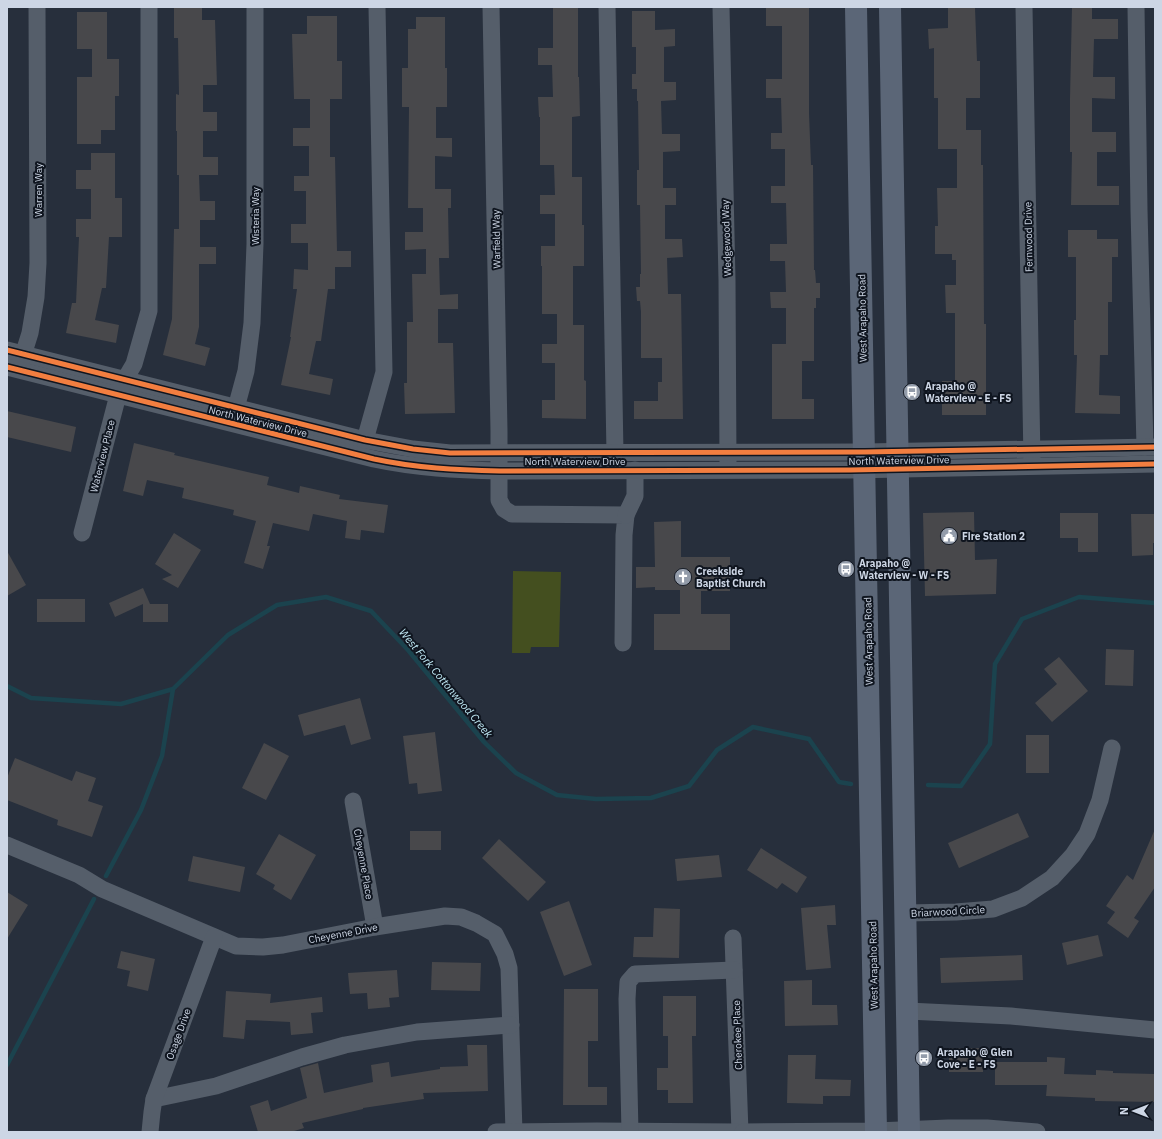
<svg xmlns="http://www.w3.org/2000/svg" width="1162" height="1139" font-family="'IBM Plex Sans',sans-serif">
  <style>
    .green { fill: #444f1f }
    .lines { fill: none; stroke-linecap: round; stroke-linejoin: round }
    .stream { stroke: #1b434e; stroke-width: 4.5 }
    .building { fill: #48484b }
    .minor { stroke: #555e6a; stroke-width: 17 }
    .major { stroke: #5b6677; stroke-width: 22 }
    .cycleway-casing { stroke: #0f151f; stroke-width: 8 }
    .cycleway { stroke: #f27e40; stroke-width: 5 }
    .labels { text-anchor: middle; stroke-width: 4; stroke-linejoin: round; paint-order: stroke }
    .street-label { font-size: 10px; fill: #cdd6e5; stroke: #0f151f }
    .poi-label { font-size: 10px; font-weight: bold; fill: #cdd6e5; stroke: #0f151f; text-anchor: start }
    .water-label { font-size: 11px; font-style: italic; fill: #c2ebf7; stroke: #0f151f }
  </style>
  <rect width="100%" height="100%" fill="#272f3c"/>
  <path class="green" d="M513,571L561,572L559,647H531L530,653H512Z"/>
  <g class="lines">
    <g class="stream">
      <path d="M7,686L31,698L121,704L173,689L228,635L277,605L326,597L371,611L408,650L484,742L516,773L557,795L596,799L651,798L689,786L717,750L753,727L809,739L839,782L851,784"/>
      <path d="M928,785L961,786L990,744L995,664L1022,619L1079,597L1155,603"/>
      <path d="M106,876L141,810L162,756L173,689"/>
      <path d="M7,1065L94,899"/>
    </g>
  </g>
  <g class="building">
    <path d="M174,7H202V20H215L217,85H203V112H217V131H203V157H218V175H199L200,201H215V220H200V247H216V264H199V327L195,344L210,348L205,366L163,355L172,319L174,229H179V175H177V131H176V94L179,95L178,38H174Z"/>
    <path d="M553,7H578V77H579L580,116L572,117V177H582V225H584V266H573V325H584V380L586,381V419L542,418V400H555V363H542V344H557V314H542V266H541V246H555V214H540V195H555L554,165H540V117H539L538,97H553L552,65H538V48H553Z"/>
    <path d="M766,7H809V113L811,165H813L814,270H815L816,283H820V298H816V308H814V361H802V399H814V419H772V344H786V308H771L770,292H786L785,261H770V244H787L786,203H771V186H785V149H771V133H782L781,98H766V79H782V26H766Z"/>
    <path d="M1072,7H1092V19H1118V39H1094L1093,77H1115V99L1092,98V132H1116V152H1097V186H1119V205H1071L1072,152H1070V98Z"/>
    <path d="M948,8H975L977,61H980V98H966V130H981V165H983L984,324H986V415H942V381H955V313H946L945,285H956V260H952V254H935V226H938L937,188H957V149H938V98H934V48L929,49L928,29L948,28Z"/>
    <path d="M632,11H655V30L675,29V46L664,47V82H676V100L661,101L662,134H680V151L663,152V188H676V205H665V239H682L683,257L667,258L668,294H681L683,419H634V401H658V382H662V358H641V312L640,301H637L636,287H640V274H641L640,205H637V170H639L638,101H637V89H632V74H636V47H632Z"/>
    <path d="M77,12H107V59H119V96H115V130H101V144H77V77H92V49H77Z"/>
    <path d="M307,16H337V61H342V99H330V157H335L337,251H351V267H335V289H328L321,341H316L309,374L333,379L330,395L281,385L291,337H290L297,289H293L294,269L308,270V243H291V224H306V191H294V176H309V146H293V128H310V99H294L292,34H307Z"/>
    <path d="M416,17H445V68H447V107H436V138H452V157L435,156V189H451V208H448L449,258H439L440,295L458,294V309H438V343H453L455,413L405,414L404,383H407V322H413L412,274H426V249L405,250V232H423V208H408L409,107H402V68H408V29H416Z"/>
    <path d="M91,153H115V198H122V237H109L106,288H102L95,320L119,325L116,343L66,333L72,303H76L79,237H76V219H91V189H76V170H91Z"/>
    <path d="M1068,230H1097V239H1118V257H1112V302H1108V355H1100L1099,395L1120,396V414L1075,413L1077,355H1074V320H1076V257H1068Z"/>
    <path d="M7,411L76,427L71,452L7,437Z"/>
    <path d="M134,443L175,453L174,455L269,477L267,485L299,493L300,486L340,495L339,499L388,505L384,533L361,530L360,540L345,538L347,521L313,514L309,531L273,523L267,546H270L263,569L244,563L256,521L233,515L234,510L182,498L184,488L147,480L143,496L123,491Z"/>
    <path d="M974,512L975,560L997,559L996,594L925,596L923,513Z"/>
    <path d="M1060,513H1098V552H1078V538H1060Z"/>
    <path d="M1131,514H1155V543H1153V555L1132,556Z"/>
    <path d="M681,521V557H730V591H701V614H730V650H654V614H680V590H655V587L636,588V567H655L654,522Z"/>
    <path d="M174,533L201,550L178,588L162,579L172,575L155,564Z"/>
    <path d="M7,551L26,585L7,596Z"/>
    <path d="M143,588L150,604H168V622H143V604L115,617L109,603Z"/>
    <rect x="37" y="599" width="48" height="23"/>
    <path d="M1106,649L1134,650L1133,686L1105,685Z"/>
    <path d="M1059,657L1088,691L1052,722L1035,703L1057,684L1044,669Z"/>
    <path d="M360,698L371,739L351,745L345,725L304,736L298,715Z"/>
    <path d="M435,732L442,791L418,794L417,783L409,784L403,736Z"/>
    <rect x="1026" y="735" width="23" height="38"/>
    <path d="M264,743L289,756L266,800L242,788Z"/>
    <path d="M15,758L72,781L76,771L96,778L88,801L103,806L92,837L57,825L58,820L7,800V778Z"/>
    <path d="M1018,813L1029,837L959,868L948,843Z"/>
    <path d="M1155,829V887L1134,918L1139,921L1128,938L1107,923L1115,912L1106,906L1127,875L1133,880Z"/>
    <rect x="410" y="831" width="31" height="19"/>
    <path d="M279,834L316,855L291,900L273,889L275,885L256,874Z"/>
    <path d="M499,839L546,882L528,901L482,858Z"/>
    <path d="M761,848L807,877L797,893L782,883L777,889L747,870Z"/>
    <path d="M719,855L722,877L677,881L675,859Z"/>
    <path d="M193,856L245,867L240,892L188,881Z"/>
    <path d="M7,892L28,905L7,939Z"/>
    <path d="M569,901L592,965L564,976L540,912Z"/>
    <path d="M835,905L836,925H827L831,968L806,970L801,908Z"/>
    <path d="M654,908L680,909L679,958L633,957L634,937H653Z"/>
    <path d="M1098,935L1103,956L1067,965L1062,943Z"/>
    <path d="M121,951L155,959L148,991L127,986L130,971L117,968Z"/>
    <path d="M1022,955L1023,980L941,983L940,958Z"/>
    <path d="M432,962L481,963L480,991L431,990Z"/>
    <path d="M397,970L399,997L389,998L390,1007L368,1009L367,993L350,994L348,973Z"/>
    <path d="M812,980V1005H837L838,1025L785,1026L784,981Z"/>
    <path d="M564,989H598V1041H588V1087H607V1105H563Z"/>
    <path d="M226,991L271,994L270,1003L322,997L323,1012L311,1013L313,1033L291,1035L290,1022L246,1020L244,1039L223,1037Z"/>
    <path d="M663,996H696V1036H692L693,1103H668V1090H657V1068H668V1036H663Z"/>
    <path d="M467,1045H487L488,1091L423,1093L424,1099L363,1108V1109L302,1123L304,1128L291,1132H258L250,1106L268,1100L271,1111L307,1098L300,1068L318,1063L324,1093L373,1082L371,1065L389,1062L391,1077L440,1069V1067L468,1066Z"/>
    <rect x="949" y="1048" width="34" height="24"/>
    <path d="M788,1055H816L815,1079L851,1080L850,1096H823V1104L787,1103Z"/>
    <path d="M1047,1057L1065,1058L1064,1074L1096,1075V1070L1113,1071V1073L1155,1074V1102L1095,1101V1098L1046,1096L1047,1085H995V1062H1047Z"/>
  </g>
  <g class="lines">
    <g class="minor">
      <path d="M491,7L499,431V500L504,509L512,514L626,515L624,535L623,643"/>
      <path d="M607,7L615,453"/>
      <path d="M721,7L727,280L728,463"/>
      <path d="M1024,7L1032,461"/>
      <path d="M1136,7L1139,210L1145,447"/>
      <path d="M7,350L365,440L413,449L450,453L865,452L1155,447"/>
      <path d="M20,365L30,333L36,297L38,263L37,7"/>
      <path d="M7,367L374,459C416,468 457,470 500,471L850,470L1155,464"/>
      <path d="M233,419L246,371L252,323L255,244V7"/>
      <path d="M365,440L384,372L377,7"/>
      <path d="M626,515L635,496V470"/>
      <path d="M82,533L118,395L124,381L134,364L149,311V7"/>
      <path d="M353,801L375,927"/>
      <path d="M7,845L79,875L102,889L236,946L263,947L283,945L375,927L445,916L461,917L476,923L495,934L505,954L509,968L514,1132"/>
      <path d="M906,913L956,912L993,909L1022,898L1052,878L1073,855L1087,834L1100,800L1112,748"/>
      <path d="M733,938L740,1132"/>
      <path d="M908,1011L1011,1016L1155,1030"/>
      <path d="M154,1099L216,1086L302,1057L345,1045L417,1032L511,1025"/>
      <path d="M150,1132L152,1112L154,1099L214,937"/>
      <path d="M496,1132L597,1131L737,1132"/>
      <path d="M630,1132L627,999L628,982L635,974L734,970"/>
      <path d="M743,1132L876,1131L948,1128H987L1037,1132"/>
    </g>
    <g class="major">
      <path d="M856,7L876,1132"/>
      <path d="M890,7L909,1132"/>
    </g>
    <defs>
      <g id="cycleway">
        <path d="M7,350L365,440L413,449L450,453L865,452L1155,447"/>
        <path d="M7,367L374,459C416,468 457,470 500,471L850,470L1155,464"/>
      </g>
    </defs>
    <use href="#cycleway" class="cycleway-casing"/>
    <use href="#cycleway" class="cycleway"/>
  </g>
  <defs>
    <symbol id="bus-disc" viewBox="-11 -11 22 22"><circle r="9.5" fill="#939caa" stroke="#0f151f"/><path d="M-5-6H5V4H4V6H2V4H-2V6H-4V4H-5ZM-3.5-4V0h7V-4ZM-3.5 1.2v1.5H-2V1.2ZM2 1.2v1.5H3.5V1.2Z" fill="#fff"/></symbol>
    <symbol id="civic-disc" viewBox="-11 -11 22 22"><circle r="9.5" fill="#939caa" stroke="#0f151f"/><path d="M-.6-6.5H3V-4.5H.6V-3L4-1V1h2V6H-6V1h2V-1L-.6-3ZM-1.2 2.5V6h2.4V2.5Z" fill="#fff"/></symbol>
    <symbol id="church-disc" viewBox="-11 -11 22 22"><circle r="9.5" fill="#939caa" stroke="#0f151f"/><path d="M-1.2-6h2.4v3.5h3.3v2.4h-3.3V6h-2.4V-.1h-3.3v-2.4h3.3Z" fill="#fff"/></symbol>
  </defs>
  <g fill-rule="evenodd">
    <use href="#bus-disc" x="902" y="382" width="20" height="20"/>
    <use href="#civic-disc" x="939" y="526" width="20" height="20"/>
    <use href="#bus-disc" x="836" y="559" width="20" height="20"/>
    <use href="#church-disc" x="673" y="567" width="20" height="20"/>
    <use href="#bus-disc" x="914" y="1048" width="20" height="20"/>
  </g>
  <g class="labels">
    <g class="street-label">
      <text transform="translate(38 190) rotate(-90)" y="4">Warren Way</text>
      <text transform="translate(255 216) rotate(-90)" y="4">Wisteria Way</text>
      <text transform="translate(1028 237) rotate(-91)" y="4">Fernwood Drive</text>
      <text transform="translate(726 238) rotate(-92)" y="4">Wedgewood Way</text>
      <text transform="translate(496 239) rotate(-91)" y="4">Warfield Way</text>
      <text transform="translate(862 318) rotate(-91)" y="4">West Arapaho Road</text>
      <text transform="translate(258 421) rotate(14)" y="4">North Waterview Drive</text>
      <text transform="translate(102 456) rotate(-76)" y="4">Waterview Place</text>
      <text transform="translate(899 460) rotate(-1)" y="4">North Waterview Drive</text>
      <text x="575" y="465">North Waterview Drive</text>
      <text transform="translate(868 641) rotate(-91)" y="4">West Arapaho Road</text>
      <text transform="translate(364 864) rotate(80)" y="4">Cheyenne Place</text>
      <text transform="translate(948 911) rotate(-3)" y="4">Briarwood Circle</text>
      <text transform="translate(343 933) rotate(-11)" y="4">Cheyenne Drive</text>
      <text transform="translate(873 965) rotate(-91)" y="4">West Arapaho Road</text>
      <text transform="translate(178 1034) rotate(-70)" y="4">Osage Drive</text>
      <text transform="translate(737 1035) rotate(-92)" y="4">Cherokee Place</text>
    </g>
    <g class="poi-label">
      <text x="925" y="390">Arapaho @<tspan x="925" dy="12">Waterview - E - FS</tspan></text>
      <text x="962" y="540">Fire Station 2</text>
      <text x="859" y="567">Arapaho @<tspan x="859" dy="12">Waterview - W - FS</tspan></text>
      <text x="696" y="575">Creekside<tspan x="696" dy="12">Baptist Church</tspan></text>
      <text x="937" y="1056">Arapaho @ Glen<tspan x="937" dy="12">Cove - E - FS</tspan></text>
    </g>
    <g class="water-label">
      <text transform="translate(446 683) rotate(50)" y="4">West Fork Cottonwood Creek</text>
    </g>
  </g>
  <rect width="1162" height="1139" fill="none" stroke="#cdd6e5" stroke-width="16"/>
  <g transform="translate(1134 1111) rotate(270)" stroke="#0f151f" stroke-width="3" paint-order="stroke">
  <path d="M0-3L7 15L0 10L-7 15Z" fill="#cdd6e5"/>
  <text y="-6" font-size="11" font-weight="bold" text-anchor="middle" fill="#cdd6e5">N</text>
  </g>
</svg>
